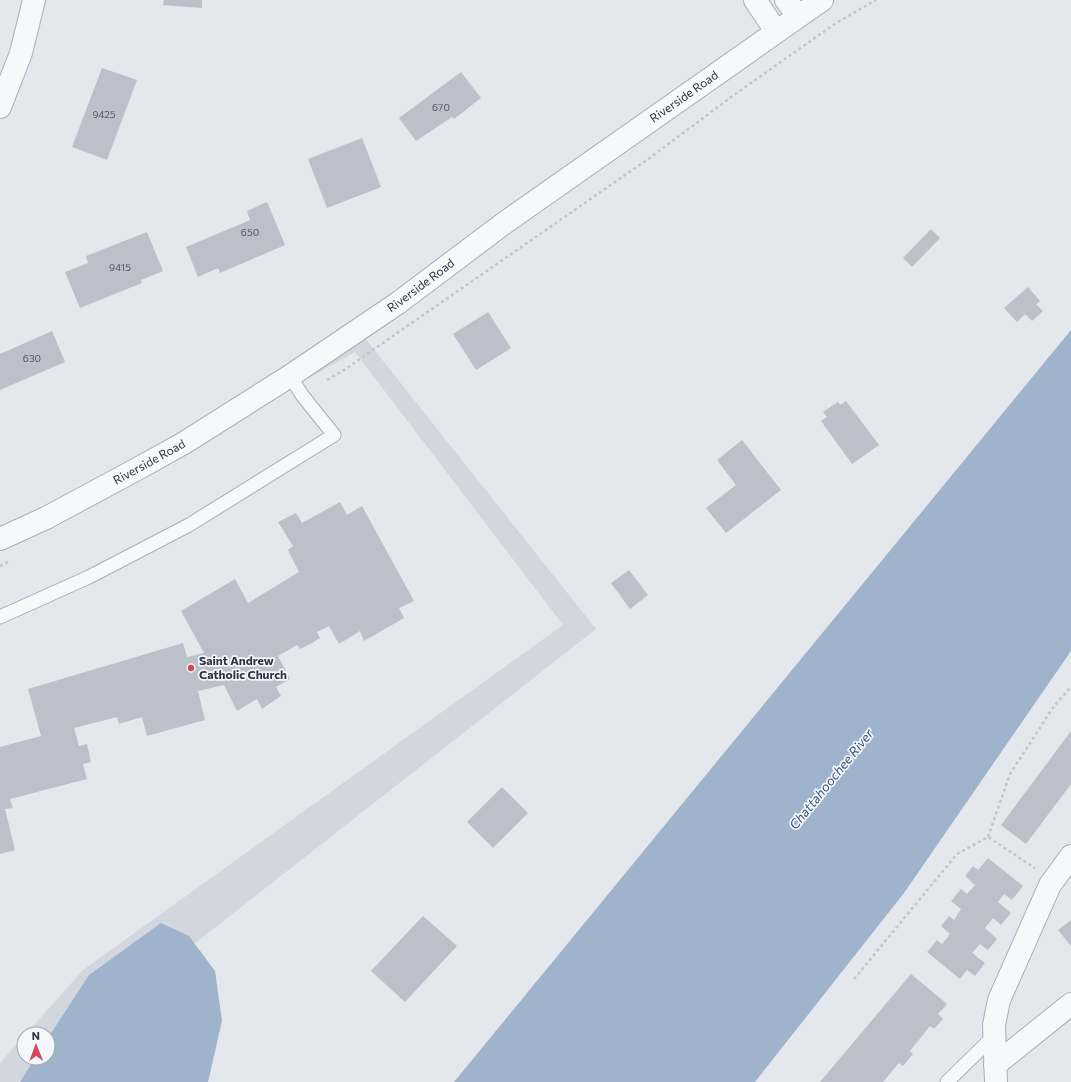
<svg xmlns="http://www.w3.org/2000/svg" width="1071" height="1082" font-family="Commissioner,sans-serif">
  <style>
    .built { fill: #d2d6de }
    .water { fill: #9fb4cc }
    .building { fill: #bbc0ca }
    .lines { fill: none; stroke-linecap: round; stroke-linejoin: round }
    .service-casing { stroke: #a9aeb7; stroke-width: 15 }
    .minor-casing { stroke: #a9aeb7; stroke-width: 24 }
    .tertiary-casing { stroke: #a9aeb7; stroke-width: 24 }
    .path { stroke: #c2c5cb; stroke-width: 2.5; stroke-dasharray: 3 3; stroke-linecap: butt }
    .service { stroke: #f7f8fa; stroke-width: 13 }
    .minor { stroke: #f7f8fa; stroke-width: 22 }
    .tertiary { stroke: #f7f8fa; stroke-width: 22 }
    .poi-dot { fill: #d1495b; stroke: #f4f6f9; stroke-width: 1.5 }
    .labels { text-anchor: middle; stroke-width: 3.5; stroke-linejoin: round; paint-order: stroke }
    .number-label { font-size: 10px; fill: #4f5766 }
    .street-label { font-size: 12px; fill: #2b3445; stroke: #f4f6f9 }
    .poi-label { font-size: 12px; font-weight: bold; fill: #2b3445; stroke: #f4f6f9; text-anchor: start }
    .water-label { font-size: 13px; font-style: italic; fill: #34527a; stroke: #f4f6f9 }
  </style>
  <rect width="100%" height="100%" fill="#e4e7ec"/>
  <path class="built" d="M357,328L596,629L18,1082H0V1063L24,1036V1058H48V1034H26L83,970L563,625L355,352L0,551V531L213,419Z"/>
  <g class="water">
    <path d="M1071,330V651L904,893L755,1082H454Z"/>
    <path d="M161,923L189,936L215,971L222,1021L208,1082H20L35,1058H48V1038L89,975Z"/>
  </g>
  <g class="building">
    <path d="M164,0H202V8L163,5Z"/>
    <path d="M102,68L137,80L107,160L72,147Z"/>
    <path d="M461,72L481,98L454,119L452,117L416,141L399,118Z"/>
    <path d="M362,138L381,187L327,208L308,159Z"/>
    <path d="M267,202L285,245L220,273L218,268L198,277L186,247L250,220L247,211Z"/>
    <path d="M931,229L940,238L912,267L903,258Z"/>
    <path d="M147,232L163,271L141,280L142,283L80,308L65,272L88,263L86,256Z"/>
    <path d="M1028,287L1040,301L1036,304L1043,311L1032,321L1025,314L1017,322L1004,308Z"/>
    <path d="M488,312L511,348L476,370L453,334Z"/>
    <path d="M52,331L65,362L0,390V354Z"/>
    <path d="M846,401L879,445L852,464L821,421L827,417L823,412L838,402L840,405Z"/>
    <path d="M742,440L781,490L726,533L706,508L736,485L717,460Z"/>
    <path d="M340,502L347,515L362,506L414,601L399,608L404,618L364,641L360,631L339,644L329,626L317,632L320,638L312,643L300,649L297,645L278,656L290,679L276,687L281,696L262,709L257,699L237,711L224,685L198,691L205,720L147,736L142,717L119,724L117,717L74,728L79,746L87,744L91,762L83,764L87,779L10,799L13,808L5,809L15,850L0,854V747L41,736L28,689L183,643L187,657L204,653L181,611L235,579L248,603L299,572L288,550L293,546L278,522L296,513L302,523Z"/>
    <path d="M629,570L648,595L630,609L611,583Z"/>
    <path d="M1071,731V784L1026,844L1001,825Z"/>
    <path d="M502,787L528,813L493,848L467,822Z"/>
    <path d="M988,858L1023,886L1012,900L1004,894L998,902L1011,913L1001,925L993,918L985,928L997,939L988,950L980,944L972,953L985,963L975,976L967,970L960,979L927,952L937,940L942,944L950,934L941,926L949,916L954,920L961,909L951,901L961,889L967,894L975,885L965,876L973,866L978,870Z"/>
    <path d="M423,916L457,946L405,1002L371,971Z"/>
    <path d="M1071,920V946L1058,930Z"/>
    <path d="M911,974L947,1004L938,1014L943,1019L934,1029L930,1026L910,1051L913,1054L903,1066L899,1063L883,1082H820Z"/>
  </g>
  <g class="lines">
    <defs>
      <g id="service">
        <path d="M0,617L89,577L189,525L334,435L302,395L290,376"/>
        <path d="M947,1082L994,1036"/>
      </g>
      <g id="minor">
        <path d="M755,0L776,31"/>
        <path d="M786,0L798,16"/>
        <path d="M0,107L21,53L34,0"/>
        <path d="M995,1065L1071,1004"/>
        <path d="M996,1082L994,1025L999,1000L1050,885L1071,856"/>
      </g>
      <g id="tertiary">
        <path id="s1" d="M0,539L46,518L139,468L184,443L290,376L398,303L503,224L822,0"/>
      </g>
    </defs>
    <use href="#service" class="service-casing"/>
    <use href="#minor" class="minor-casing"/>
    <use href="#tertiary" class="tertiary-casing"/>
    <g class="path">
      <path d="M327,380L344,370L651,157L734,95L836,23L876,0"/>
      <path d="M0,566L10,561"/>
      <path d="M988,837L1010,774L1054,706L1071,687"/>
      <path d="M854,979L957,854L988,837L1035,868"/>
    </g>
    <use href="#service" class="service"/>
    <use href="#minor" class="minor"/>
    <use href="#tertiary" class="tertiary"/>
  </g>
  <circle class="poi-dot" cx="191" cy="668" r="4"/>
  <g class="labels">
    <g class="number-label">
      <text x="441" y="111">670</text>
      <text x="104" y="118">9425</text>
      <text x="250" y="236">650</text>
      <text x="120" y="271">9415</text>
      <text x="32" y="362">630</text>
    </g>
    <g class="street-label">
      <text dy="4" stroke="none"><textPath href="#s1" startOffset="816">Riverside Road</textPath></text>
      <text dy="4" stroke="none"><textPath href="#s1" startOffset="492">Riverside Road</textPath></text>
      <text dy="4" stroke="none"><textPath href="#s1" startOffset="168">Riverside Road</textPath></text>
    </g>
    <g class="poi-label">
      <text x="199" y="665">Saint Andrew<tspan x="199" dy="14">Catholic Church</tspan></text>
    </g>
    <g class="water-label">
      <text transform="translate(831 779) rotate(-51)" y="5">Chattahoochee River</text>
    </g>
  </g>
  <g transform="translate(36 1046) rotate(359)"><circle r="19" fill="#f4f6f9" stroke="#a4a8b1"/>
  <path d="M0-3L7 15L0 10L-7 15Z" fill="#d1495b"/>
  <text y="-6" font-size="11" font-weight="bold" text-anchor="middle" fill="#2b3445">N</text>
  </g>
</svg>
